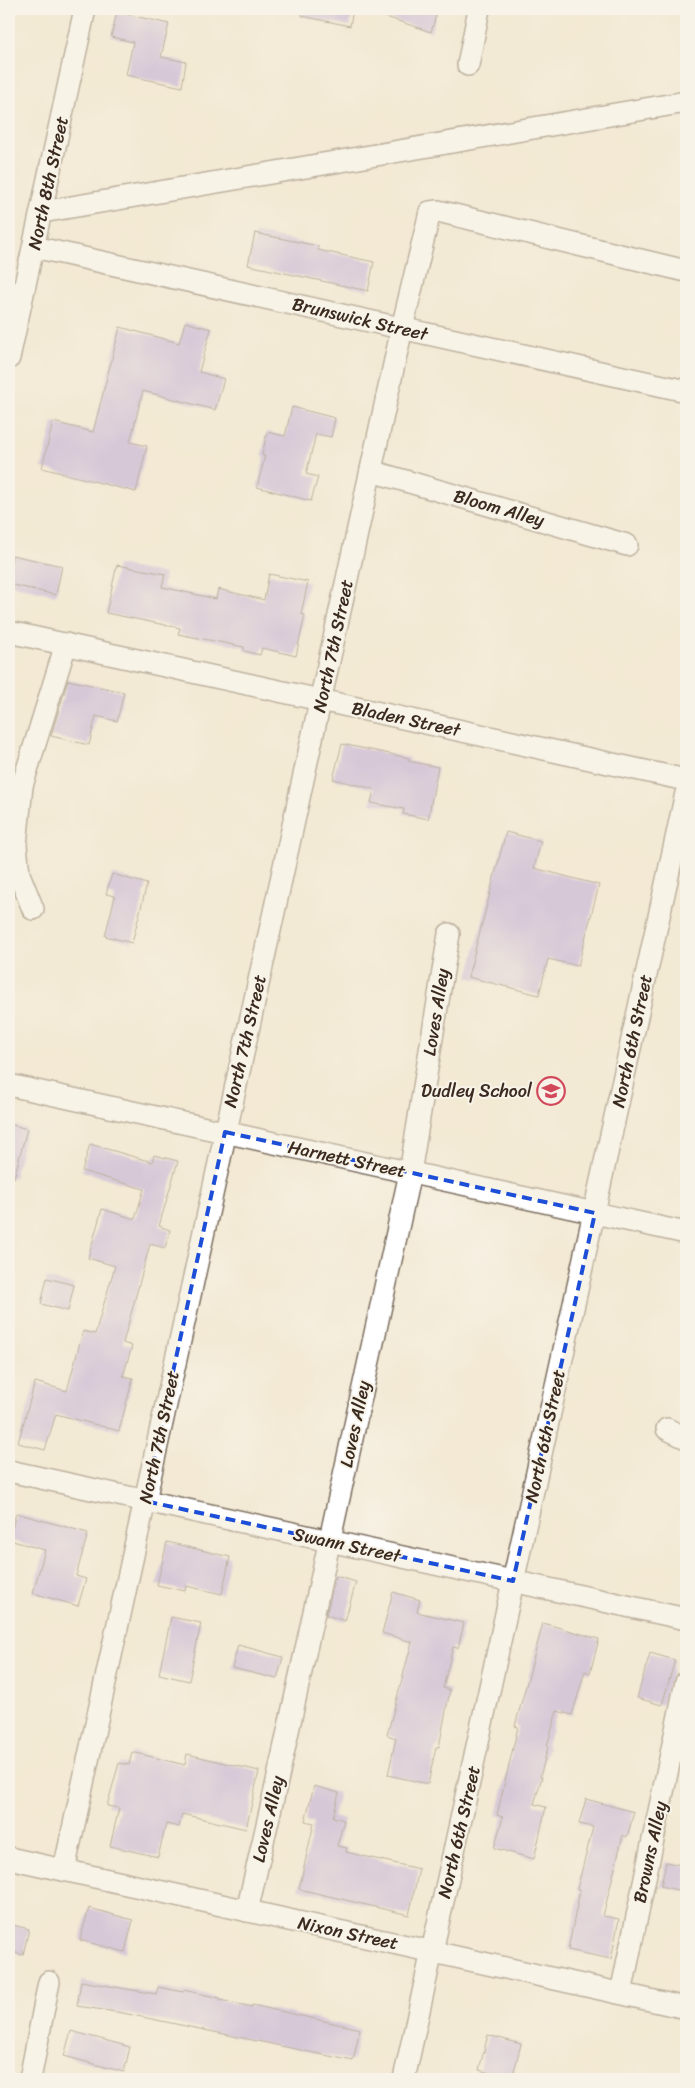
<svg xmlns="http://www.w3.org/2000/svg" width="695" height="2088" font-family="Sriracha,sans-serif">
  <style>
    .building { fill: #b7a1dd }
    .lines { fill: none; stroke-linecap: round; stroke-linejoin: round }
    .minor-casing { stroke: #7b6d5e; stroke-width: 24 }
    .minor { stroke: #fff; stroke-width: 21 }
    .marked { fill: none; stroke: #1d4ed8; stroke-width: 4; stroke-dasharray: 10 6; stroke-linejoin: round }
    .labels { text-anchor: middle; stroke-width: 4; stroke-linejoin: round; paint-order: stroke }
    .street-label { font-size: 18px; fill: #3b2a1e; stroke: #f7f3e8 }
    .poi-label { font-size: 18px; fill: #3b2a1e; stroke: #f7f3e8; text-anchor: end }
  </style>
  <rect width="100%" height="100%" fill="#f7f3e8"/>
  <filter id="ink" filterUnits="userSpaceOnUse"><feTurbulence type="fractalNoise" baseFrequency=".02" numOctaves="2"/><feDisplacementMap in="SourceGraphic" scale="10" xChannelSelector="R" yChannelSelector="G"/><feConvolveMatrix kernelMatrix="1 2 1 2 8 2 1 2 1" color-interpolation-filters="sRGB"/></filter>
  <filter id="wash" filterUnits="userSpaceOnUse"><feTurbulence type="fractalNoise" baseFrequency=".0096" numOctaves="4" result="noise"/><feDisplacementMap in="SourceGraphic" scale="20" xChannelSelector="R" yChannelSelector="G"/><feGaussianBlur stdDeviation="1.12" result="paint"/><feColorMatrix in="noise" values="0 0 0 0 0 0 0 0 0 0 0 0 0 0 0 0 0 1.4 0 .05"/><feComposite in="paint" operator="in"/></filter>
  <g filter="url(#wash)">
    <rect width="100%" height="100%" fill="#f3e9d4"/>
    <g id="blocks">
      <g class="building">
        <path d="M303,9H353L350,26L302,16Z"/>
        <path d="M372,9H438L431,32L371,12Z"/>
        <path d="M117,12L169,24L161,57L186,62L182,87L126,75L133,42L111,37Z"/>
        <path d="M255,233L318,246V250L374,262L368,291L248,265Z"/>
        <path d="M185,322L211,329L199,372L224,379L215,410L143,391L130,442L147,446L136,492L42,468L53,422L93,432L120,327L179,343Z"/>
        <path d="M292,407L335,418L331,437L316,434L306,474L318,477L311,501L257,487L265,456L262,455L267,432L285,436Z"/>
        <path d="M12,555L62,566L56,595L9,584V571Z"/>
        <path d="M117,565L165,574L162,587L216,599L218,589L264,600L269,574L308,582L301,614L305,615L296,656L262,648L260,655L244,651V647L178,634L180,628L106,613Z"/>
        <path d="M68,680L124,692L117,721L96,716L89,745L51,736Z"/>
        <path d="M342,744L409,758L408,761L438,767L428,819L403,814L404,809L371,803L374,789L333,779Z"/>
        <path d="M506,832L541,841L534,868L599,885L578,966L548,959L539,995L468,977Z"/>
        <path d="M112,874L147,884L132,943L105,936L115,896L106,894Z"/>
        <path d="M9,1124L27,1129L14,1178L9,1177Z"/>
        <path d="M90,1144L152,1162L154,1155L178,1161L159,1226L170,1230L165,1248L150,1244L123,1343L132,1346L123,1376L133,1378L119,1431L56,1414L45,1450L18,1443L35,1382L67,1391L83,1331L95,1334L115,1266L88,1258L102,1209L135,1219L144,1189L82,1171Z"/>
        <path d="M47,1278L74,1285L68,1311L41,1304Z"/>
        <path d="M16,1513L88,1533L76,1576L86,1579L78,1606L33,1593L45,1550L9,1540Z"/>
        <path d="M167,1542L230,1557L222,1594L186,1586L185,1591L157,1585Z"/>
        <path d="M336,1576L356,1582L345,1621L326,1615Z"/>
        <path d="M393,1592L420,1600L417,1612L464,1623L458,1648L453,1647L443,1688L450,1690L439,1747H436L428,1784L388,1775L396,1738L387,1735L412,1642L382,1633Z"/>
        <path d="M171,1617L201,1623L189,1681L159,1674Z"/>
        <path d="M543,1623L599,1639L590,1673L585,1671L572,1715L557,1711L547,1746L548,1747L540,1777H542L534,1804L546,1807L534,1859L494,1848L503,1817L497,1815L518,1727L515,1726Z"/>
        <path d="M238,1645L283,1657L277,1679L232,1668Z"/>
        <path d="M650,1653L675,1660L662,1705L637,1698Z"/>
        <path d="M132,1752L185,1765L187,1754L259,1771L246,1829L182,1814L179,1827L166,1824L158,1857L110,1846L119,1808L107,1806L119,1763L129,1765Z"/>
        <path d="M314,1786L339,1793L333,1817L344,1820L337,1846L347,1848L346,1852L419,1869L409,1915L299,1889L314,1823L305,1821Z"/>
        <path d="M586,1799L634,1812L627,1837L623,1835L603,1916L619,1919L611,1959L568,1950L580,1890L577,1889L593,1827L579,1824Z"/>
        <path d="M666,1862L686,1866V1892L661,1886Z"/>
        <path d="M89,1908L133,1920L125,1952L80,1940Z"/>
        <path d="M9,1924L29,1929L23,1955L9,1951Z"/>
        <path d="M81,1981L156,1994L158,1987L183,1992V1990L220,1998V2000L252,2007V2005L360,2029L353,2061L123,2013L77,2006Z"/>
        <path d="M71,2031L130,2047L124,2072L64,2056Z"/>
        <path d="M488,2035L521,2044L512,2079L479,2070Z"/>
      </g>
    </g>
  </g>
  <g filter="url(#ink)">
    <use href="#blocks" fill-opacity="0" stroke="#7b6d5e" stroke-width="1"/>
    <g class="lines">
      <defs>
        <g id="minor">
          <path d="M468,65L479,9"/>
          <path d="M42,212L686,102"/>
          <path d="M34,247L686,391"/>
          <path d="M9,358L85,9"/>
          <path d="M371,471L627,545"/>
          <path d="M9,632L686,780"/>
          <path d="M33,909L19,874L16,845L22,786L66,644"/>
          <path d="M9,1085L686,1233"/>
          <path d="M667,1429L686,1438"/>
          <path d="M9,1471L686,1619"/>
          <path d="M9,1858L686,2008"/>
          <path d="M64,1870L402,328L430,212L438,211L686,271"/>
          <path d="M247,1911L278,1777L410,1173L449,934"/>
          <path d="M621,1993L686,1682"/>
          <path d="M30,2079L49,1982"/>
          <path d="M404,2079L686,793"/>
        </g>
      </defs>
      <use href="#minor" class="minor-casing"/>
      <use href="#minor" class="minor"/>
    </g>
  </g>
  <path d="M0 0H695V2088H0ZM225,1132L595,1213L513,1581L145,1501Z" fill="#f3e9d4" fill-opacity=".55" fill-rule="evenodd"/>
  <path class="marked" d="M225,1132L595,1213L513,1581L145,1501Z"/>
  <defs>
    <symbol id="school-ring" viewBox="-11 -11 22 22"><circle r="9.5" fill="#f7f3e8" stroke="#d1495b" stroke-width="1.5"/><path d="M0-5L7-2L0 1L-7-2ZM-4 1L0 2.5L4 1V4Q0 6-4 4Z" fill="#d1495b"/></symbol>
  </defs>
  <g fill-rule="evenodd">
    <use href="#school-ring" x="535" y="1075" width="32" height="32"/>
  </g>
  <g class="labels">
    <g class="street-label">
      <text transform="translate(48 183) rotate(-78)" y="6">North 8th Street</text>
      <text transform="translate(360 319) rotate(13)" y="6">Brunswick Street</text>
      <text transform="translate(499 508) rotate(16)" y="6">Bloom Alley</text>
      <text transform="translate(333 646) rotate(-78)" y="6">North 7th Street</text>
      <text transform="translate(406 719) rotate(12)" y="6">Bladen Street</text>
      <text transform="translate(436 1012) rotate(-81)" y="6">Loves Alley</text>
      <text transform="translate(245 1041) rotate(-77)" y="6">North 7th Street</text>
      <text transform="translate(632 1041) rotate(-78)" y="6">North 6th Street</text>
      <text transform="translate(347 1159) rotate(12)" y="6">Harnett Street</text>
      <text transform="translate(355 1424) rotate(-78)" y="6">Loves Alley</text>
      <text transform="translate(545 1436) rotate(-78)" y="6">North 6th Street</text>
      <text transform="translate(159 1437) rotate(-78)" y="6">North 7th Street</text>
      <text transform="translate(347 1545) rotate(12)" y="6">Swann Street</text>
      <text transform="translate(268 1819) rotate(-77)" y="6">Loves Alley</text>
      <text transform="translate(459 1832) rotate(-77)" y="6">North 6th Street</text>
      <text transform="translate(650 1852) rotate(-78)" y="6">Browns Alley</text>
      <text transform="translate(348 1933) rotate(12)" y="6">Nixon Street</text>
    </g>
    <g class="poi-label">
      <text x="532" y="1097">Dudley School</text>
    </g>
  </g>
  <rect width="695" height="2088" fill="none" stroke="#f7f3e8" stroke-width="30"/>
</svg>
